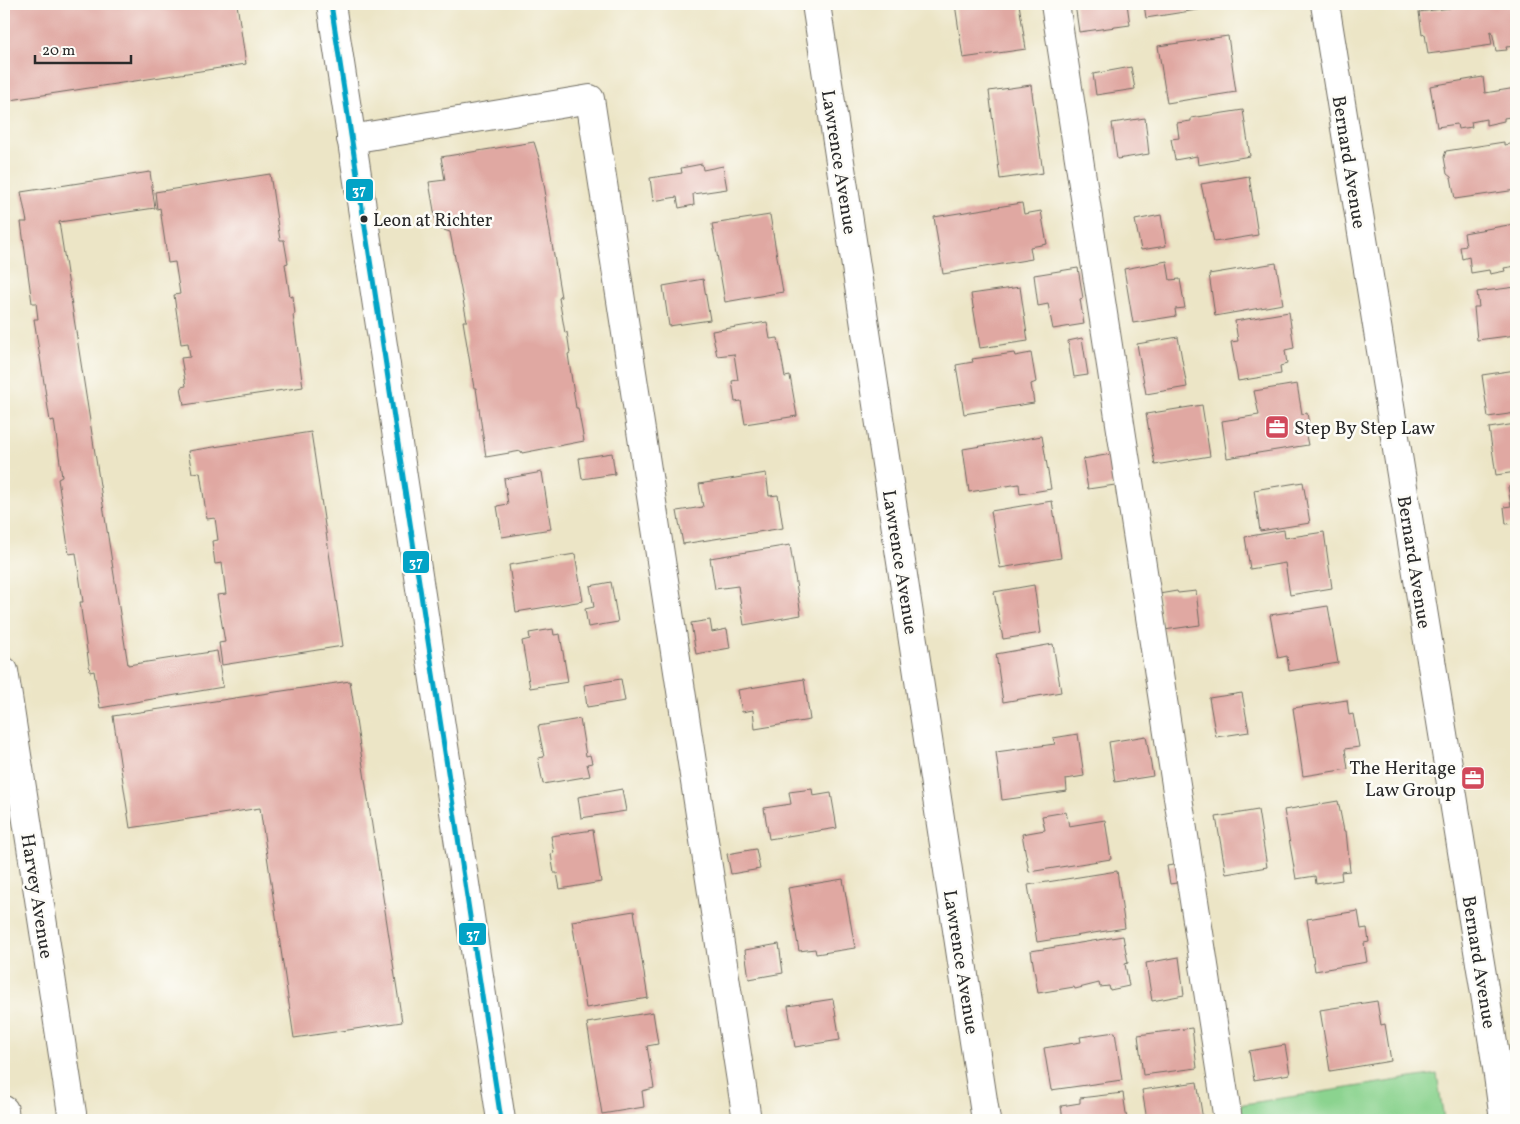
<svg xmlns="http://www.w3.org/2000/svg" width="1520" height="1124" font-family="Vollkorn,serif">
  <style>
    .green { fill: #8bd38f; stroke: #5b7f5d }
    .building { fill: #e0a8a2 }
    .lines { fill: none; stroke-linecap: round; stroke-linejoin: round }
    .minor-casing { stroke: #6f6c61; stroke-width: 30 }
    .highway-casing { stroke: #6f6c61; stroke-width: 30 }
    .minor { stroke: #fff; stroke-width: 28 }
    .highway { stroke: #fff; stroke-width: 28 }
    .bus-1-casing { stroke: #fdfcf7; stroke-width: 9 }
    .bus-1 { stroke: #02a3c6; stroke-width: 5 }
    .bus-dot { fill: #2b2b2b; stroke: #fdfcf7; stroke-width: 2 }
    .labels { text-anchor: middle; stroke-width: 5; stroke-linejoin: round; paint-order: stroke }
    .bus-label { font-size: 18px; fill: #2b2b2b; stroke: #fdfcf7; text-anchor: start }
    .street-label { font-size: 19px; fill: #2b2b2b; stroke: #fdfcf7 }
    .poi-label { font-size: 19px; fill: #2b2b2b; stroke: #fdfcf7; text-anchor: start }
    .line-badge { stroke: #fdfcf7; stroke-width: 2 }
    .badge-label { font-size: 14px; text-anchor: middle; font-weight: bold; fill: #fff }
  </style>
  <rect width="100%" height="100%" fill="#fdfcf7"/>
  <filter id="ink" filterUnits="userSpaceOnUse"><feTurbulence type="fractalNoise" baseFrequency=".02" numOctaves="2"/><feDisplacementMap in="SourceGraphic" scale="10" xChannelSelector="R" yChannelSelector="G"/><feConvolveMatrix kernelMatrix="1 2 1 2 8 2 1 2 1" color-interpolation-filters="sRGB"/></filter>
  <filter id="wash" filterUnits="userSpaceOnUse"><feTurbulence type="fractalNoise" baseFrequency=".0096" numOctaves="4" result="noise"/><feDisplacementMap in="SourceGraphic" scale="20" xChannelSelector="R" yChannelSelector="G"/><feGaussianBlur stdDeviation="1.12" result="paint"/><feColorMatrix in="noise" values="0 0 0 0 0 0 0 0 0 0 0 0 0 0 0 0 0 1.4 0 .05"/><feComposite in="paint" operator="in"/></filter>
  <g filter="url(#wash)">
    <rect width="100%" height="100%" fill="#ece5c6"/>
    <path class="green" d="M1437,1074L1444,1120H1240L1238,1105Z"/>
    <g id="blocks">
      <g class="building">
        <path d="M4,4H237L246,64L4,101Z"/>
        <path d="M955,4H1019L1026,49L963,58Z"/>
        <path d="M1075,4H1127L1130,25L1079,32Z"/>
        <path d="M1144,4H1222V6L1146,18Z"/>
        <path d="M1449,4H1516V46L1506,47L1507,50L1496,51L1492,31L1490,32L1492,45L1428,54L1425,34L1422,35L1419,12L1450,8Z"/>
        <path d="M1228,36L1236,92L1167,103L1158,46Z"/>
        <path d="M1131,67L1135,89L1096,95L1093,74Z"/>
        <path d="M1483,77L1485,93L1516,88V116L1504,118V121L1486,125V119L1471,122L1472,127L1458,129L1457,124L1437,127L1430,86Z"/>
        <path d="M1031,85L1043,173L1000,179L989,91Z"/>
        <path d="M1243,110L1250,156L1198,165L1197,156L1175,160L1171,139L1179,138L1177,123L1191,121V118Z"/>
        <path d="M1145,118L1149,154L1117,159L1112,123Z"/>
        <path d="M534,142L540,161L546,196L544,197L561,297L559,298L565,333L567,332L570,353L568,354L576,408H578L584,441L522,453L521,451L486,457L476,388H474L463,321H467L450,232L437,228L429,182L445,180L441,157Z"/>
        <path d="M1504,142V145L1516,143V190L1455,199L1451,177L1447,174L1444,157L1446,151Z"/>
        <path d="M702,164L703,170L723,166L727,189L693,194L694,205L679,208L677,197L653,201L650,178L682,173L681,168Z"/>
        <path d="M150,172L155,208L59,222L128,665L217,651L223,687L100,708L94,671L90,672L80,602H83L76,553L69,554L58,479L62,477L54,420L50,421L34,319H38L36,303H32L21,222H27L21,192Z"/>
        <path d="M270,174L280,240H284L288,263L285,264L290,297L293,296L295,314L293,315L303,387L184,405L181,387L186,386L181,358L190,357L188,343L181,344L174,295L180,294L175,262L168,263L160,208L157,209L155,192Z"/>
        <path d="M1249,176L1258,235L1214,242L1201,184Z"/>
        <path d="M1022,203L1024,214L1041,211L1047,244L1030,247L1032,259L943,274L934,217Z"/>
        <path d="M770,215L783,292L725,302L712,224Z"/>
        <path d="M1161,215L1166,246L1141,250L1135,220Z"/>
        <path d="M1514,224L1516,237V266L1504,268L1505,271L1490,274L1489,270L1471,273L1469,257L1462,259L1460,247L1466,246L1464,233Z"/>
        <path d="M1167,261L1170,280L1180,279L1185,308L1175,309L1176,316L1133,323L1124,269Z"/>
        <path d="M1276,263L1283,304L1215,316L1209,274Z"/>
        <path d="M1078,268L1083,298L1080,299L1084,324L1053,329L1048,304L1038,306L1034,275Z"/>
        <path d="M703,279L710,320L669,326L663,286Z"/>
        <path d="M1020,287L1028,341L980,348L971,294Z"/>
        <path d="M1516,287V335L1477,340L1474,307H1479L1477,292Z"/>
        <path d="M1289,312L1294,348L1285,350L1287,364L1280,366L1281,374L1238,381L1231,342L1238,341L1235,321Z"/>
        <path d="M767,322L770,339L778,338L785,377L790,376L797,416L745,424L741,401L735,402L732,381L738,380L734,354L717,356L712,331Z"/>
        <path d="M1178,337L1187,387L1146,394L1137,344Z"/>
        <path d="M1082,338L1088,375L1074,377L1068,341Z"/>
        <path d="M1014,353L1015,356L1031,353L1036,382L1031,384L1034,403L964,414L956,365L973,362L972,359Z"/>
        <path d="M1516,370V413L1488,417L1482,375Z"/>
        <path d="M1297,384L1302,414L1307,413L1310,430L1305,431L1308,445L1227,458L1222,421L1259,415L1254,391Z"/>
        <path d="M1202,405L1210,456L1155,465L1146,414Z"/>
        <path d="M1516,424V472L1496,475L1489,428Z"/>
        <path d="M311,432L343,646L222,665L219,643L225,642L217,595L226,594L222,563L215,564L212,541L218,540L215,518L207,519L200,472L192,473L188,451Z"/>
        <path d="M1042,436L1051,489L1020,494L1019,484L969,492L963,449Z"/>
        <path d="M612,453L615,474L582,479L579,458Z"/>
        <path d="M1117,453L1122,484L1088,489L1083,459Z"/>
        <path d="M542,472L551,529L502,537L497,506L508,504L504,479Z"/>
        <path d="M766,473L769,496L778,495L783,528L683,544L677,511L703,507L699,484Z"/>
        <path d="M1303,482L1310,523L1260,531L1254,490Z"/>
        <path d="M1516,485V523L1506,524L1504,507L1511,506L1508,487Z"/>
        <path d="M1052,501L1061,558L1000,568L991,511Z"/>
        <path d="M1284,530L1285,538L1324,532L1332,588L1290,595L1285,563L1250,569L1245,537Z"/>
        <path d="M790,545L801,615L744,625L738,586L715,589L710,558Z"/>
        <path d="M575,554L583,601L516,612L509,565Z"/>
        <path d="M611,582L618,622L588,627L585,609L594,607L590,586Z"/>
        <path d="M1034,585L1041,633L1003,639L994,592Z"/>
        <path d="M1177,591L1178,593L1196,591L1200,625L1164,630L1159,594Z"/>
        <path d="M1328,606L1338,663L1289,671L1287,656L1278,658L1270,615Z"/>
        <path d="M710,620L712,632L727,629L730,648L696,654L691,623Z"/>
        <path d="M553,629L554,635L560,634L568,682L530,688L522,641L530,639L529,633Z"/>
        <path d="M1053,644L1061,692L1003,702L996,654Z"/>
        <path d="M621,679L625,701L587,707L584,685Z"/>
        <path d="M804,679L810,720L755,729L753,710L742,712L738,690Z"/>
        <path d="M350,681L402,1022L294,1038L260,808L130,828L113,716Z"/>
        <path d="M1242,693L1249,732L1216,737L1209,698Z"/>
        <path d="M1347,700L1349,715L1353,714L1359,747L1345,749L1348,769L1303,776L1293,708Z"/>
        <path d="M580,719L586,756L590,755L592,763L587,764L590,776L543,784L538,758L544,757L538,726Z"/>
        <path d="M1078,734L1084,776L1066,779L1067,791L1002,800L996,752L1055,744L1053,738Z"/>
        <path d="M1146,736L1153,776L1115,782L1109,742Z"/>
        <path d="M622,789L626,811L581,818L578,797Z"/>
        <path d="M812,789L813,796L831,793L837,828L769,839L764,808L791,804L789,792Z"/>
        <path d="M1338,801L1344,831H1346L1350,871L1341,872L1342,880L1316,884L1315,876L1296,879L1284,810Z"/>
        <path d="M1258,810L1267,867L1226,874L1216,817Z"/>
        <path d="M1066,812L1069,826L1105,820L1111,859L1029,872L1022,834L1045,830L1042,816Z"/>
        <path d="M593,830L601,882L560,889L557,873H554L551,854L554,853L551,836Z"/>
        <path d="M756,849L760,869L731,874L727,854Z"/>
        <path d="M1179,864L1182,882L1170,884L1167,866Z"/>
        <path d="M1117,871L1125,928L1037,942L1028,885Z"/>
        <path d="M843,879L855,948L816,954L815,949L799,951L788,888Z"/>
        <path d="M634,911L648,998L586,1008L572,921Z"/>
        <path d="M1358,911L1361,929L1367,928L1369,942L1364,943L1367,962L1315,971L1307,919Z"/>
        <path d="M1123,936L1128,963L1125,964L1129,986L1110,990L1109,986L1100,987L1099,983L1075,989L1074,987L1038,993L1031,951Z"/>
        <path d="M779,944L783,973L749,979L745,950Z"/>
        <path d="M1179,957L1184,995L1152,1001L1146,963Z"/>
        <path d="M833,999L840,1040L795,1047L788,1006Z"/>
        <path d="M1377,1001L1381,1025L1385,1024L1391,1061L1330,1071L1320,1010Z"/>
        <path d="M653,1012L658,1044L647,1046L654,1088L642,1091L644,1107L602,1114L587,1023Z"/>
        <path d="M1192,1028L1197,1068L1143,1075L1138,1035Z"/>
        <path d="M1115,1032L1122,1080L1051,1090L1044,1048L1081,1042L1080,1037Z"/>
        <path d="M1285,1045L1290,1074L1254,1080L1249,1051Z"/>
        <path d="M1197,1082L1203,1120H1147L1142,1090Z"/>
        <path d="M1123,1093L1127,1120H1063L1061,1106L1080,1103V1098Z"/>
        <path d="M1414,1117L1415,1120H1398V1119Z"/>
      </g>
    </g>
  </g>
  <g filter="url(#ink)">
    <use href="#blocks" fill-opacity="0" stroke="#6f6c61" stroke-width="1"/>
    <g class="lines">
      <defs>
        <g id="minor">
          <path d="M331,4L501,1120"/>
          <path d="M816,4L986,1120"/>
          <path d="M1055,4L1228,1120"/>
          <path d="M1325,4L1497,1068L1504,1120"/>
          <path d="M351,139L590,99L747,1120"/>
        </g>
        <g id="highway">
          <path d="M4,671L73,1120"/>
          <path d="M4,1110L5,1120"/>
        </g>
      </defs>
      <use href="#minor" class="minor-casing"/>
      <use href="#highway" class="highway-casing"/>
      <use href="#minor" class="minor"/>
      <use href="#highway" class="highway"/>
      <defs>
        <path id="bus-1" d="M331,4L501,1120"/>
      </defs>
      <use href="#bus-1" class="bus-1-casing"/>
      <use href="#bus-1" class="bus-1"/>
    </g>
  </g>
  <defs>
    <symbol id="office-square" viewBox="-11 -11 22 22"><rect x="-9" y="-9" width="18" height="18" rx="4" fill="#d1495b" stroke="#fdfcf7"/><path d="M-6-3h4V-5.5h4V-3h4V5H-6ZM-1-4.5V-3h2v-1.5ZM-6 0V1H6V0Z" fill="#fff"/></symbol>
  </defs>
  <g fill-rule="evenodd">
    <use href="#office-square" x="1263" y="413" width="28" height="28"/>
    <use href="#office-square" x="1459" y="764" width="28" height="28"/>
  </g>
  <circle class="bus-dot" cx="364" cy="219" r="4.5"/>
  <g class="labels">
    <g class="bus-label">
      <text x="373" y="226">Leon at Richter</text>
    </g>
    <g class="street-label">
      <text transform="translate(840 162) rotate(81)" y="7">Lawrence Avenue</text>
      <text transform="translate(1350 162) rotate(81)" y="7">Bernard Avenue</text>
      <text transform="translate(901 562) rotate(81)" y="7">Lawrence Avenue</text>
      <text transform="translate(1415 562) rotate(81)" y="7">Bernard Avenue</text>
      <text transform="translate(38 896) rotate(81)" y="7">Harvey Avenue</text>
      <text transform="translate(962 962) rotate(81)" y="7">Lawrence Avenue</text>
      <text transform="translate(1480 962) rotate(81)" y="7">Bernard Avenue</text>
    </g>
    <g class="poi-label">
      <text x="1294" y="434">Step By Step Law</text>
      <text x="1456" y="774" text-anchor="end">The Heritage<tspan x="1456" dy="22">Law Group</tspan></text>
    </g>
  </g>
  <g class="line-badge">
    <rect x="345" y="178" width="29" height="24" rx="5" fill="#02a3c6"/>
    <rect x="402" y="550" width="28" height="24" rx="5" fill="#02a3c6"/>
    <rect x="458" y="922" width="29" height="24" rx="5" fill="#02a3c6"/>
  </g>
  <g class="badge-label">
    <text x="359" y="195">37</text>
    <text x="416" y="567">37</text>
    <text x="473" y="939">37</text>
  </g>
  <rect width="1520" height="1124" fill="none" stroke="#fdfcf7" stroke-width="20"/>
  <path d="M35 55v8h96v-8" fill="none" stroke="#2b2b2b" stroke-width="2.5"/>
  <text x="42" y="55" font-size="15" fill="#2b2b2b" stroke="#fdfcf7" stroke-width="4" paint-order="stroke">20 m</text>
</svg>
